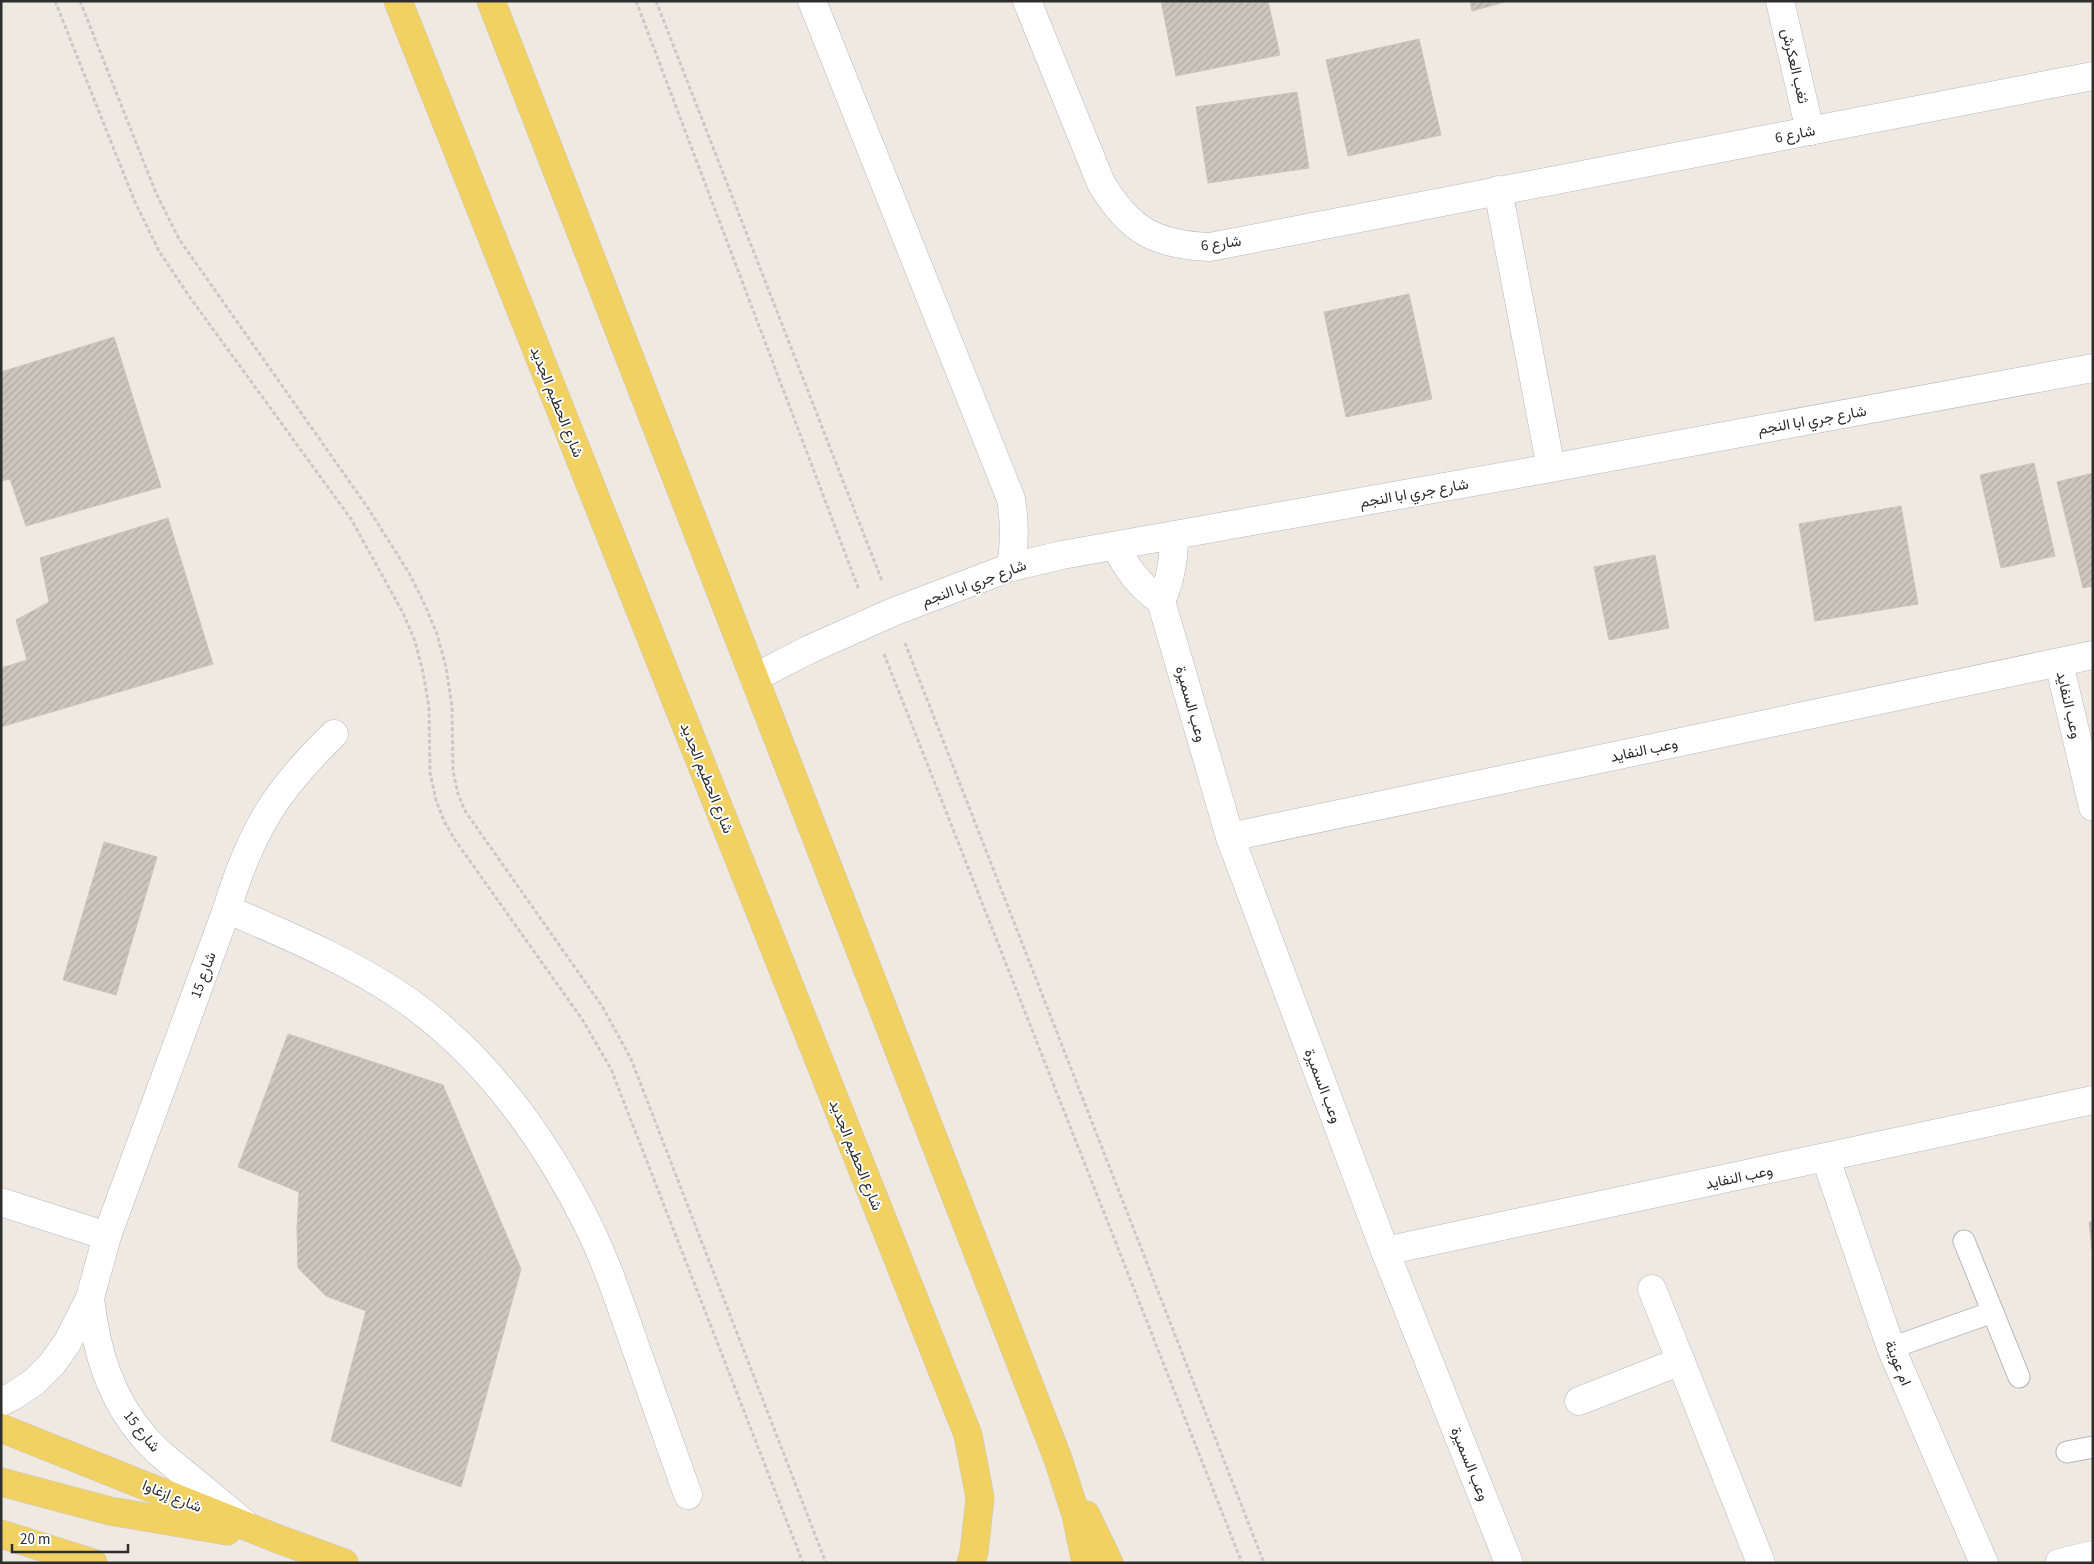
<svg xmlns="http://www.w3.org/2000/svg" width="2094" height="1564" font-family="'Source Sans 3',Vazirmatn,sans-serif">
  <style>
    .building { fill: url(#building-hatch); stroke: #cbc5ba }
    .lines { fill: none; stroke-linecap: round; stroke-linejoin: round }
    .lane-casing { stroke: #b4b7c1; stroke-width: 23 }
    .street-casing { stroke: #b4b7c1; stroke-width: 29 }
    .primary-casing { stroke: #c9c9c9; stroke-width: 29 }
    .path { stroke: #c9c9c9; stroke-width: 3; stroke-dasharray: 4 2.5; stroke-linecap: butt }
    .lane { stroke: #fff; stroke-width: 21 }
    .street { stroke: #fff; stroke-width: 28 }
    .primary { stroke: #f2d163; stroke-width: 28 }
    .labels { text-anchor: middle; stroke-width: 4; stroke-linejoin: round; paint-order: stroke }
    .street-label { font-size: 15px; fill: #2e2e2e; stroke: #fff }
  </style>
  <defs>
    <pattern id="building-hatch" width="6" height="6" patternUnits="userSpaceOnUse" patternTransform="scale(1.25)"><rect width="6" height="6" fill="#cbc7bf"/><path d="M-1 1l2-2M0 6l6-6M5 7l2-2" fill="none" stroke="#afaba4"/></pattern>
  </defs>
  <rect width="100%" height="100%" fill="#efe9e1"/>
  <g class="building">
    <path d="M1161,1H1268L1280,55L1176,76Z"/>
    <path d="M1470,1H1508L1472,11Z"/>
    <path d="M1419,39L1441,135L1348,156L1326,60Z"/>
    <path d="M1297,92L1309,168L1208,183L1196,107Z"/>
    <path d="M1409,294L1432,399L1346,417L1324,312Z"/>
    <path d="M114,337L161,487L26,526L10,479L1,481V372Z"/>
    <path d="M2034,463L2055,556L2001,568L1980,475Z"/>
    <path d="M2093,473V586L2083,588L2057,482Z"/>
    <path d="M1901,506L1918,604L1815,621L1799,524Z"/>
    <path d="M168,518L213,664L1,727V668L27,660L16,620L49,602L40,558Z"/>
    <path d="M1655,555L1669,628L1609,640L1594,567Z"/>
    <path d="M104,842L157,857L116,995L63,980Z"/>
    <path d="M288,1034L443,1085L521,1269L461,1487L331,1441L366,1311L326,1296L298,1268L297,1228L299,1192L238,1167Z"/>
    <path d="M2093,1221V1257L2089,1222Z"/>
  </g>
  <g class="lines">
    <defs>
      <g id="lane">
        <path d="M1964,1241L2019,1377"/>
        <path d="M1891,1348L1993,1312"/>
        <path d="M2067,1452L2093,1447"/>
      </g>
      <g id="street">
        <path d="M812,1L1011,499C1015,523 1015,543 1011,567"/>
        <path d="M1027,1L1101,183C1129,230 1155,245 1210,247L2093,76"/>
        <path d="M1780,1L1810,131"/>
        <path d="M1498,190L1551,468"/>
        <path d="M1116,546C1127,570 1140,586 1161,601L1230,837L1385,1251L1509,1563"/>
        <path d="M1161,601C1171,580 1174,560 1174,536"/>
        <path d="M2059,663L2093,807"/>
        <path d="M754,678L808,650L893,612L1011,567L1062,555L1551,468L2093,368"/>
        <path d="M1230,837L2093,655"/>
        <path d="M227,909C286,935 345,959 399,995C482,1051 542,1134 587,1223C606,1261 620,1303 634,1343C652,1394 670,1445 688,1495"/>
        <path d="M1826,1159L1891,1348L1984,1563"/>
        <path d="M1,1202L107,1236"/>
        <path d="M1385,1251L2093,1100"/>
        <path d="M1652,1289L1761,1563"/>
        <path d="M90,1298C96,1351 110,1398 145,1438C157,1452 171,1463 185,1474C205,1490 224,1507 244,1523"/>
        <path d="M1579,1401L1681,1361"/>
        <path d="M1,1402L13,1396L34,1382L52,1364L67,1343L90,1298L107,1236L227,909C251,831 275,791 334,734"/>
        <path d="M2059,1563L2093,1555"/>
      </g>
      <g id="primary">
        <path d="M398,1L968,1435L980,1498L974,1552L971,1563"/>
        <path d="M491,1L1058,1459L1076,1515L1086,1563"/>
        <path d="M1,1428L278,1539L344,1563"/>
        <path d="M1,1482L110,1511L227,1531"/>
        <path d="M1086,1515L1109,1563"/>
        <path d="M1,1534L93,1563"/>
      </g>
    </defs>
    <use href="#lane" class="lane-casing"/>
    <use href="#street" class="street-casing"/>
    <use href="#primary" class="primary-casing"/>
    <g class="path">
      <path d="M55,1L135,202L159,251L189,296L351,519L403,613L415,641L423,672L429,708L430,773L436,800L444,821L455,840L582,1019L611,1069L803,1563"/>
      <path d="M80,1L156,193L179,239L368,508L409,573L424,603L437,634L446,667L452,707L453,771L458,794L465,811L602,1006L631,1059L826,1563"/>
      <path d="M636,1L859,590"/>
      <path d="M656,1L882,581"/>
      <path d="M905,643L1264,1563"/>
      <path d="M884,654L1242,1563"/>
    </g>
    <use href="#lane" class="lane"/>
    <use href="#street" class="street"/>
    <use href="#primary" class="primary"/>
  </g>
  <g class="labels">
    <g class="street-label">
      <text transform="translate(1795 66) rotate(77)" y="5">ثغب العكرش</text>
      <text transform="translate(1795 134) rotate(-11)" y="5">شارع 6</text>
      <text transform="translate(1221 243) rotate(-7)" y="5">شارع 6</text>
      <text transform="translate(557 402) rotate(68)" y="5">شارع الحطيم الجديد</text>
      <text transform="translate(1812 420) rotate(-10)" y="5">شارع جري ابا النجم</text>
      <text transform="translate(1414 493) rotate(-10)" y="5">شارع جري ابا النجم</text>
      <text transform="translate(974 583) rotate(-20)" y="5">شارع جري ابا النجم</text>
      <text transform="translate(1191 704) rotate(74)" y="5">وعب السميرة</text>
      <text transform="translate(2069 705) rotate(77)" y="5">وعب النفايد</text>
      <text transform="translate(1644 750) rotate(-12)" y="5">وعب النفايد</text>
      <text transform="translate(707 778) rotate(68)" y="5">شارع الحطيم الجديد</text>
      <text transform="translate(203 975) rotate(-70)" y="5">شارع 15</text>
      <text transform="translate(1323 1086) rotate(69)" y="5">وعب السميرة</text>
      <text transform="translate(856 1155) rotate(68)" y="5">شارع الحطيم الجديد</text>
      <text transform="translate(1739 1177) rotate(-12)" y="5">وعب النفايد</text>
      <text transform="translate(1898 1363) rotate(68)" y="5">ام عوينة</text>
      <text transform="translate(142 1431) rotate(51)" y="5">شارع 15</text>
      <text transform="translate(1470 1464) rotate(68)" y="5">وعب السميرة</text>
      <text transform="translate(172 1496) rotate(22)" y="5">شارع إزغاوا</text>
    </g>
  </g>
  <rect width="2094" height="1564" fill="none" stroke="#2e2e2e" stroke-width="5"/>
  <path d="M12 1544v8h116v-8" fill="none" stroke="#2e2e2e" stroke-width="2.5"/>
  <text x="20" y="1544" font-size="15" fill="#2e2e2e" stroke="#ffffff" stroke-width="4" paint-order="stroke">20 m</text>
</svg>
